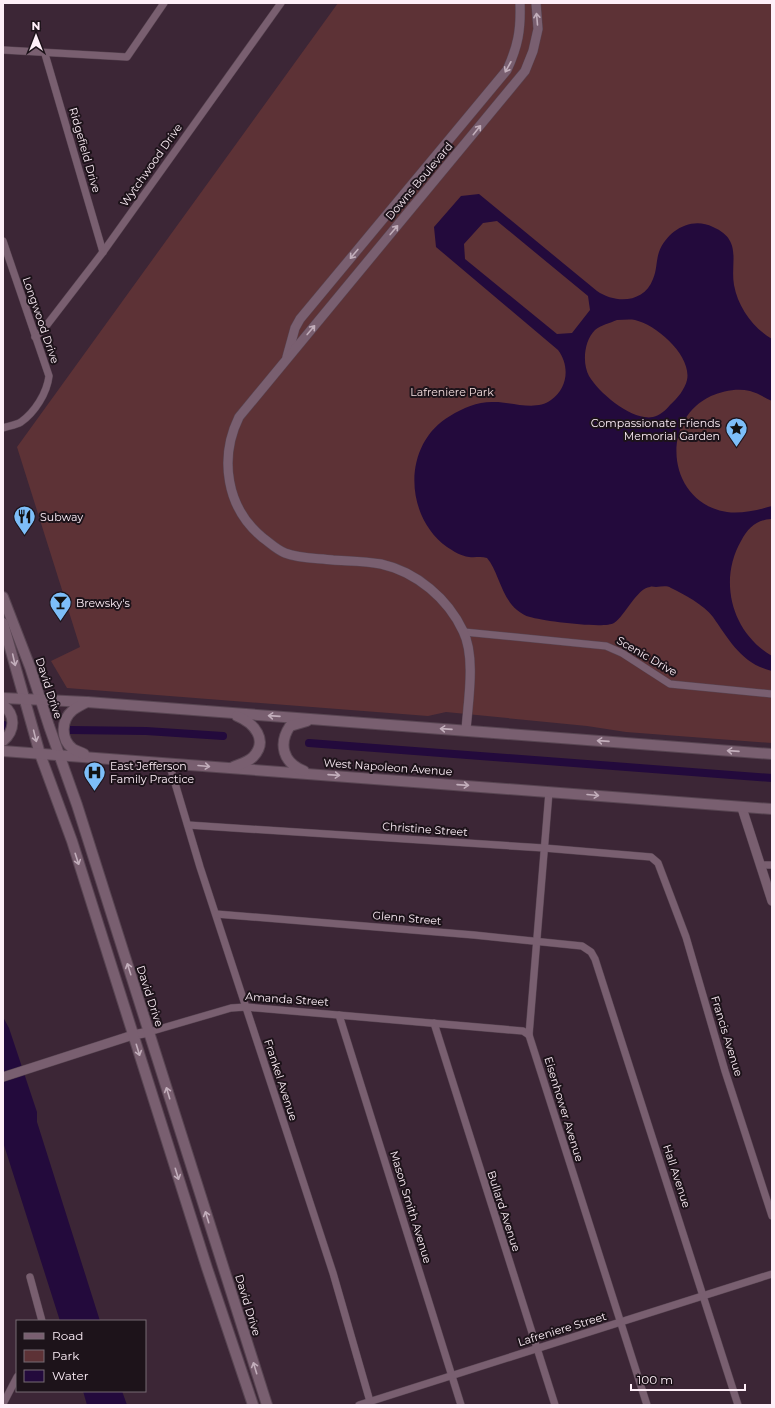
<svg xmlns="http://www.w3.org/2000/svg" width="775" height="1408" font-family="Montserrat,sans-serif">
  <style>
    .green { fill: #5d3236 }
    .water { fill: #230a3c; fill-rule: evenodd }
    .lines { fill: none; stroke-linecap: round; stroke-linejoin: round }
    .canal { stroke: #230a3c; stroke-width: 8 }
    .minor-casing { stroke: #584552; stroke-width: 8 }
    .tertiary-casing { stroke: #584552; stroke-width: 10 }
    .secondary-casing { stroke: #584552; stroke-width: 12 }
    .minor { stroke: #795f70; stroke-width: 7 }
    .tertiary { stroke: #795f70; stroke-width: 9 }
    .secondary { stroke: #795f70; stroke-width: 10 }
    .oneway { stroke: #c2aebb }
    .labels { text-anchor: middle; stroke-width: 4; stroke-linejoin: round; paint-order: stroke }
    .street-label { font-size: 11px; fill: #feeff8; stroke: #1d131a }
    .park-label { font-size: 11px; fill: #f2dcdd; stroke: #1d131a }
    .poi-label { font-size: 11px; fill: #feeff8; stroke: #1d131a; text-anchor: start }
  </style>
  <rect width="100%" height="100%" fill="#3c2636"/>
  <path class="green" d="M338,3H772V743L626,732L587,726L446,712L428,716L67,688L51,661L80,647L17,447Z"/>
  <g class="water">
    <path d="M479,194L597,291C616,304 644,303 653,279C657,270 656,261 659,252C667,231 691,216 713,227C743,240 730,262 734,285C738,307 753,328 772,339V401C765,398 758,393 750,391C737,388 723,391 711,396C658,421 668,503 727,512C741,514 758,510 772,506V523L771,519C756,520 748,528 741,541C718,581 732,633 772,656V671C742,664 729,640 713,617C704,605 684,594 671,588C666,585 661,587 656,587C654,587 652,586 650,587C637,588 625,616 614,623C605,629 543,621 530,617C525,616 521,613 517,610C501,597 498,570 487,558C481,556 475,558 469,557C461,556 453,551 447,547C404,516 402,444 450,416C463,408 477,402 492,402C510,401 535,412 551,400C568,388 570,366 558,350L436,247L434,227L461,196ZM497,221L588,296L590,310L572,333L557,334L465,259L464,244L483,223ZM617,320C623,320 629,319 635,320C657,325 692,356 687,380C685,389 677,399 670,405C665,411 660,415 653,417C632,421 599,393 589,376C582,363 584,341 595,330C601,325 610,323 617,320Z"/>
    <path d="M3,1017L9,1028L37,1112V1122L100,1321H60L3,1142Z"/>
    <path d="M83,1391H122L127,1405H87Z"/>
  </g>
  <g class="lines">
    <g class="canal">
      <path d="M3,725L7,726"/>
      <path d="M70,730L146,731L223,736"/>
      <path d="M309,743L772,778"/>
    </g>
    <defs>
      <g id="minor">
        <path d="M3,50L127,57L164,3"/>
        <path d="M45,54L103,252"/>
        <path d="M3,241L49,376C47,393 35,412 21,422C16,425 9,426 3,428"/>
        <path d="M35,337L43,330L103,252L281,3"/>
        <path d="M464,632L606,646L622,653L670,684L772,694"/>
        <path d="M169,763L200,867L333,1273L371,1405"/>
        <path d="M549,792L529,1035L647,1405"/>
        <path d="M188,825L544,848L651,857L658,863L686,937L725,1071L772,1216"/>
        <path d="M760,865H772"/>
        <path d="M216,914L474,935L582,946L591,952L595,959L738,1405"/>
        <path d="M339,1015L461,1405"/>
        <path d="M434,1023L555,1405"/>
        <path d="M149,1032L231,1008L246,1007L523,1031L529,1035"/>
        <path d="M30,1277L42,1321"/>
        <path d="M3,1404L17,1377"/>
        <path d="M359,1405L772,1274"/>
      </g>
      <g id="tertiary">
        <path d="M287,357L295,328L300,319L507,70C518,46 521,30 520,3"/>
        <path d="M466,730C468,702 476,657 463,631C448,599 417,572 381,564C366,561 349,561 333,560C317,558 300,559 285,553C277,550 270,543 263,538C226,508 219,458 239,417L525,71L533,51L538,29L536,3"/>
        <path d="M742,808L772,901"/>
        <path d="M3,1077L133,1035L149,1032"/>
      </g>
      <g id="secondary">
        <path d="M3,597L30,667L49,726L77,805L267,1405"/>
        <path d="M3,623L40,754L72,841L207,1268L253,1405"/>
        <path d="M3,698L87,702L772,754"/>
        <path d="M3,705C16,715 15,731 3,741"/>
        <path d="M3,751L772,809"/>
        <path d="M84,754C81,752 76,751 73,749C60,739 61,720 73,710C77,707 83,704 87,702"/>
        <path d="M233,767C240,764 248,762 253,757C269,740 254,723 237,716"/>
        <path d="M304,771C283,763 278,744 290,726L307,721"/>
      </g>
    </defs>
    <use href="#minor" class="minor-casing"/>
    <use href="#tertiary" class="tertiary-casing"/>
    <use href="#secondary" class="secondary-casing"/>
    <use href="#minor" class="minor"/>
    <use href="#tertiary" class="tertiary"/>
    <use href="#secondary" class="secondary"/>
  </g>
  <defs><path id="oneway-shaft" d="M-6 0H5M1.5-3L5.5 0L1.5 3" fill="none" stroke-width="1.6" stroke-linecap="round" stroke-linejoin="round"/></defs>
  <g class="oneway">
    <use href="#oneway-shaft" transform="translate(537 19) rotate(-95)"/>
    <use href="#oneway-shaft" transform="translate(508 67) rotate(119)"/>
    <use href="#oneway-shaft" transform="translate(477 130) rotate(-51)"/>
    <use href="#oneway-shaft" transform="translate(394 230) rotate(-50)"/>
    <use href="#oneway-shaft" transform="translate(354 254) rotate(130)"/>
    <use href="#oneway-shaft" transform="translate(311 330) rotate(-50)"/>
    <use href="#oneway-shaft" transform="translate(14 660) rotate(77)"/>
    <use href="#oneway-shaft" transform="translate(274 716) rotate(-176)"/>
    <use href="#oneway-shaft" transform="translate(446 729) rotate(-176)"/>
    <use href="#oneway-shaft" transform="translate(35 736) rotate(76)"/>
    <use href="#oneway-shaft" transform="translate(603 741) rotate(-176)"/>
    <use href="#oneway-shaft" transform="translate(733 751) rotate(-176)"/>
    <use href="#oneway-shaft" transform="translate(204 766) rotate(5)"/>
    <use href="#oneway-shaft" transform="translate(334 775) rotate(4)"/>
    <use href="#oneway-shaft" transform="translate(463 785) rotate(4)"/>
    <use href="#oneway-shaft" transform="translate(593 795) rotate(5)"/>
    <use href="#oneway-shaft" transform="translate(77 859) rotate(72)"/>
    <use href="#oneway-shaft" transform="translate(129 969) rotate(-108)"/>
    <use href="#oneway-shaft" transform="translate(138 1050) rotate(73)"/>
    <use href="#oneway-shaft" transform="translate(168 1093) rotate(-107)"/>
    <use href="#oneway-shaft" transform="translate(177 1174) rotate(73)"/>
    <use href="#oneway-shaft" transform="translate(207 1217) rotate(-107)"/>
    <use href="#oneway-shaft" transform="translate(255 1368) rotate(-107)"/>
  </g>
  <defs>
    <symbol id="sight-pin" viewBox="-11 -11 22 30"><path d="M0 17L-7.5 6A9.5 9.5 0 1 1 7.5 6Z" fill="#7dbef9" stroke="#1d131a"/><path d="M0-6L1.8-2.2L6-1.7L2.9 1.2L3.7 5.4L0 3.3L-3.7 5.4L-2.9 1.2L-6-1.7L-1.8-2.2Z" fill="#111"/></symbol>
    <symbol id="restaurant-pin" viewBox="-11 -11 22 30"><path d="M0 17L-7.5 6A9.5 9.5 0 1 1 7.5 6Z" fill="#7dbef9" stroke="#1d131a"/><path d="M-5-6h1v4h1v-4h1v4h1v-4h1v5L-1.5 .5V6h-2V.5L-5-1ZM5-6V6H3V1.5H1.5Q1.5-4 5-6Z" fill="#111"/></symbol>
    <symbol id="bar-pin" viewBox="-11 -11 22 30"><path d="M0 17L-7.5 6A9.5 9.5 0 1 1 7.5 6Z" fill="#7dbef9" stroke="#1d131a"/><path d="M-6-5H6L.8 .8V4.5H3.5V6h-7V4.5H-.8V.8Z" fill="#111"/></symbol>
    <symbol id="hospital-pin" viewBox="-11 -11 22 30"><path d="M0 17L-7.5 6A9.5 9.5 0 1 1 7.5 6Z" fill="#7dbef9" stroke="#1d131a"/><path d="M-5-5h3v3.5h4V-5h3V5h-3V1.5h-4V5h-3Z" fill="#111"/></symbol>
  </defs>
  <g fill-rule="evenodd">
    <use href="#sight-pin" x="724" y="416" width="25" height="34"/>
    <use href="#restaurant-pin" x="12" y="504" width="25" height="34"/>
    <use href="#bar-pin" x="48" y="590" width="25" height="34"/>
    <use href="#hospital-pin" x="82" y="760" width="25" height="34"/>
  </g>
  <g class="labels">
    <g class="street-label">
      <text transform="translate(85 150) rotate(74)" y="4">Ridgefield Drive</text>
      <text transform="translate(151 165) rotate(-55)" y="4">Wytchwood Drive</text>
      <text transform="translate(419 181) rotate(-50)" y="4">Downs Boulevard</text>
      <text transform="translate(41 320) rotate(71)" y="4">Longwood Drive</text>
      <text transform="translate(647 656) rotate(30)" y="4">Scenic Drive</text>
      <text transform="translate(49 688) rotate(72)" y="4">David Drive</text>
      <text transform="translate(388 767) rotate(4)" y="4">West Napoleon Avenue</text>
      <text transform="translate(425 829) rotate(4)" y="4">Christine Street</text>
      <text transform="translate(407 918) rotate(5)" y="4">Glenn Street</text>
      <text transform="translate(150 996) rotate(72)" y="4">David Drive</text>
      <text transform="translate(287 999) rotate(4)" y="4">Amanda Street</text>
      <text transform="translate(727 1036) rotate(73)" y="4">Francis Avenue</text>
      <text transform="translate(281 1080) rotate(72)" y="4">Frankel Avenue</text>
      <text transform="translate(564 1109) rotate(73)" y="4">Eisenhower Avenue</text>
      <text transform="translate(677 1176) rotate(72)" y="4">Hall Avenue</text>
      <text transform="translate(411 1207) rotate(73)" y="4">Mason Smith Avenue</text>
      <text transform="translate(504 1211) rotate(72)" y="4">Bullard Avenue</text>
      <text transform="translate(248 1305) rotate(73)" y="4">David Drive</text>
      <text transform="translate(562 1329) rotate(-17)" y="4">Lafreniere Street</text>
    </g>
    <g class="park-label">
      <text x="452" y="396">Lafreniere Park</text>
    </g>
    <g class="poi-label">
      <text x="720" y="427" text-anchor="end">Compassionate Friends<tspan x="720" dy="13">Memorial Garden</tspan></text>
      <text x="40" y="521">Subway</text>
      <text x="76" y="607">Brewsky's</text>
      <text x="110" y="770">East Jefferson<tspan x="110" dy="13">Family Practice</tspan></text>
    </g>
  </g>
  <rect width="775" height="1408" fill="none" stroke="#feeff8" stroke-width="8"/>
  <rect x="16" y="1320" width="130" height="72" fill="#1d131a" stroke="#776b73"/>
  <rect x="24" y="1333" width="20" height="6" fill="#795f70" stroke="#776b73"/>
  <text x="52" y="1340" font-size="12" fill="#feeff8">Road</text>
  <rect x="24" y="1350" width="20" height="12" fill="#5d3236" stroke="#776b73"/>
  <text x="52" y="1360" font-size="12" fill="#feeff8">Park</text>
  <rect x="24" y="1370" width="20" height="12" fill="#230a3c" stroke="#776b73"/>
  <text x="52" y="1380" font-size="12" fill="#feeff8">Water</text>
  <g transform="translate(36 36)" stroke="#1d131a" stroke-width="3" paint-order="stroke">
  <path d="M0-3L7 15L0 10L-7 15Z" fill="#feeff8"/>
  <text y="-6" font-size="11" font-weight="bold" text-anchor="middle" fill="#feeff8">N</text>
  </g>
  <path d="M631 1384v6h114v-6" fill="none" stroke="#feeff8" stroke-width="2"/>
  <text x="637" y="1384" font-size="12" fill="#feeff8" stroke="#1d131a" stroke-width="3" paint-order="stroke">100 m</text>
</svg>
